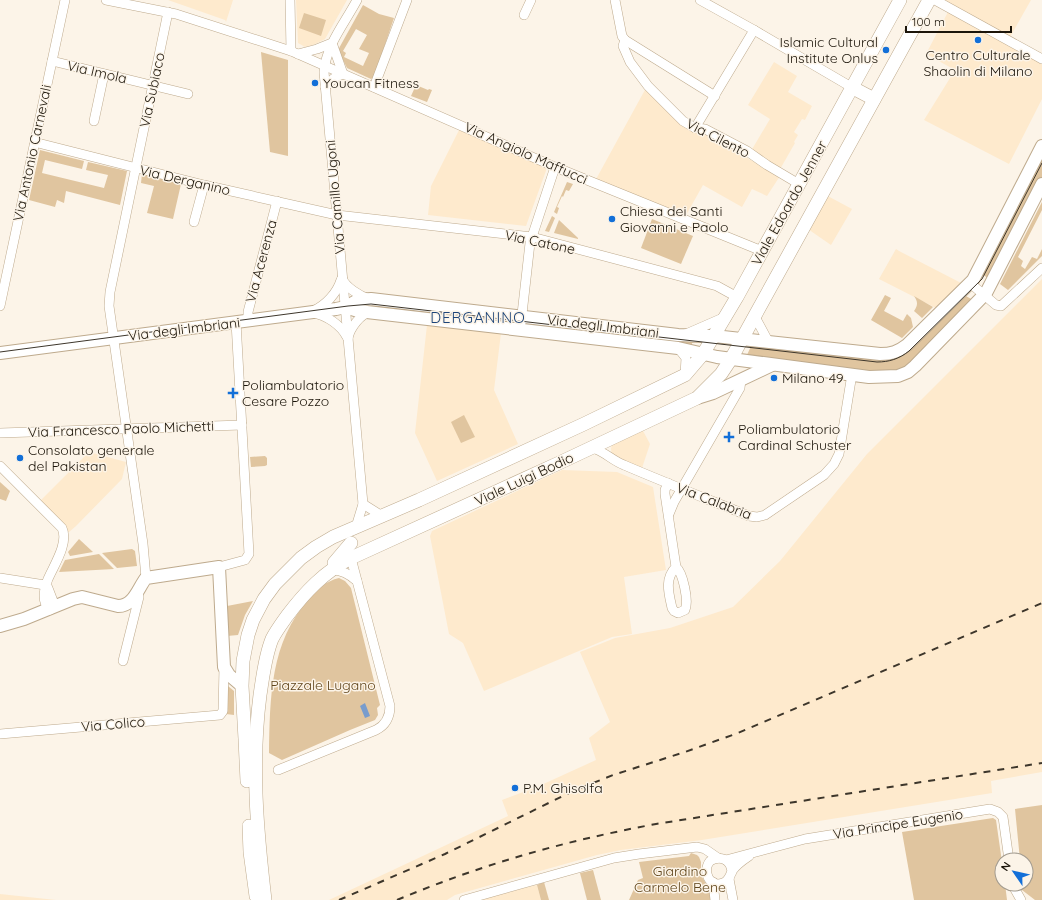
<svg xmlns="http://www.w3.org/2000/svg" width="1042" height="900" font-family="Quicksand,sans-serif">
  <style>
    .built { fill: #feeacd }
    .green { fill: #e0c59f; fill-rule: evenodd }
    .water { fill: #789ccd }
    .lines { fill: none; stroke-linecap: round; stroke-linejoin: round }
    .street-casing { stroke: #beaa8d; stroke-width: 10 }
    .secondary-casing { stroke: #beaa8d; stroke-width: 14 }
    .primary-casing { stroke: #beaa8d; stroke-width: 14 }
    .street { stroke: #fff; stroke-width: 9 }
    .secondary { stroke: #fff; stroke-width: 12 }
    .primary { stroke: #fff; stroke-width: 13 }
    .tram { stroke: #3d362b; stroke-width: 1 }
    .rail { stroke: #3d362b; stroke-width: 2; stroke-dasharray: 7 7; stroke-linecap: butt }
    .poi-dot { fill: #126fd8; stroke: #fcf4e8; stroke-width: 1.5 }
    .labels { text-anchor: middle; stroke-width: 3; stroke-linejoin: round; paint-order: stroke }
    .poi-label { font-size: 14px; fill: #1c150a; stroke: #fcf4e8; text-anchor: start }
    .street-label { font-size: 14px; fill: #1c150a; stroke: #fcf4e8 }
    .park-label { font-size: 14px; fill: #60451b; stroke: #fcf4e8 }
    .neighbourhood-label { font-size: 15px; letter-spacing: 1px; fill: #1c4479; stroke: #fcf4e8 }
  </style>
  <rect width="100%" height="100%" fill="#fcf4e8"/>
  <g class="built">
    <path d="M168,0H233L226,22L225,20Z"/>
    <path d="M296,0H347L325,39L313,45L305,47L298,43Z"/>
    <path d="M937,0H1031L1009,39Z"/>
    <path d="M949,10L1042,60V99L1009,164L924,120L955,70L926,54Z"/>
    <path d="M774,62L797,76L788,92L812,106L805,120L802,119L794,132L798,135L794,142L795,143L779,171L751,151L770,119L748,105Z"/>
    <path d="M646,88L694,129L780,176L767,196L752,189L742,207L703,185L685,217L595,181Z"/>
    <path d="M459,130L547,168L526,226L428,215L431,186Z"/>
    <path d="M824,194L852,209L831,245L805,227Z"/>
    <path d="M896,249L899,251L965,285L940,310L879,279Z"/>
    <path d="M1042,279V772L991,781L992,793L702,840L621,850L597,855L455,895L447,900H329L508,816L502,800L539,786L596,760L589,738L610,722L580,652L615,638L670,628L733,607L780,561L867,454Z"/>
    <path d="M427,325L501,333L494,390L518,444L437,481L415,433Z"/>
    <path d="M641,427L650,444L641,471L612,457L611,449L612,443Z"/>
    <path d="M89,452L126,462L122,479L76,526L69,532H65L38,503Z"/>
    <path d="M562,470L617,472L653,487L666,570L624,577L632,634L612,637L484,691L463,643L449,634L430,536L432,531Z"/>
    <path d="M537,885L541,900H478Z"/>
    <path d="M0,894L56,900H0Z"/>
  </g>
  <g class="green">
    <path d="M363,5L379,14L394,18L374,77L371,79L347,68L338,50ZM356,29L367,35L359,49L369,53L363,66L344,57L346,53L343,51Z"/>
    <path d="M304,13L326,20L321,36L299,28Z"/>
    <path d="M261,52L288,60V156L270,152Z"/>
    <path d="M416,85L428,90L429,89L432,90L427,102L411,96Z"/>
    <path d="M40,150L84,161L82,169L45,160L42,173L104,188L108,175L86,170L88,162L127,171L120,205L66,191L64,203L57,200L55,207L29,200Z"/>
    <path d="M1042,155V177L990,279L981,274Z"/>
    <path d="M142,174L181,184L173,219L147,213L154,186L141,183Z"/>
    <path d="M567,182L573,184L569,191L566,190L563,197L562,196L557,207L559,208L557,214L554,212Z"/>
    <path d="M1042,202V210L1018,257L1023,261L1021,266L1025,269L1032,257L1037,259L1042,249V256L1008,290L1000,284Z"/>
    <path d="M552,216L555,218L549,232L545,231Z"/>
    <path d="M652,219L693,236L681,264L641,248Z"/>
    <path d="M559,220L578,238V239L554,233Z"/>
    <path d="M885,295L891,298L884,311L903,321L907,314L911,318L913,327L902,338L871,320Z"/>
    <path d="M964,295L975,301L910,365L895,371L881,372L747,355L752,344L883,359Z"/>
    <path d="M914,296L933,307L922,318L914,311C918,305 918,302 914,296Z"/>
    <path d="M380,303L514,319L513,325L379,309Z"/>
    <path d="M529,321L695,339V342L692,343V345L529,326Z"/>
    <path d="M464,415L475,437L461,443L451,422Z"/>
    <path d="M265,456L267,458V465L265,466L251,467L250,457Z"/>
    <path d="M0,482L10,491L6,501L0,499Z"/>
    <path d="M79,539L93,552L70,556L68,552Z"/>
    <path d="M132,549L135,551L137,566L117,568L102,553Z"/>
    <path d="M99,554L114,569L59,572L65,560Z"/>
    <path d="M339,578L345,581L351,588L379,701L380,705L377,708L378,715L375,720L350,730L282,760L269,753C270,698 270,642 309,599C318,589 326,581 339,578Z"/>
    <path d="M253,601L245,615L238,635L227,636V606Z"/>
    <path d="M228,686L234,691V715L226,714Z"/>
    <path d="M1042,805V900H1035L1022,890V884H1026V860H1020L1015,809Z"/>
    <path d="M993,818L996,820L1002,862V884H1005L1007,900H914L902,832Z"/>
    <path d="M691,853L697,855L699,857L701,862V875L710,891L711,900H629L638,880L643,878L639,862L689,856Z"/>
    <path d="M593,870L601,900H587L580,873Z"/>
    <path d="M544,882L549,900H541L537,885Z"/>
  </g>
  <path class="water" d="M365,703L370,716L365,718L360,706Z"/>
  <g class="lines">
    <defs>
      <g id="street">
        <path d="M106,0L176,14L291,51L555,167L762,251"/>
        <path d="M290,0L291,51"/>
        <path d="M615,0L622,36L625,40L715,96"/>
        <path d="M700,0L754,30L853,88"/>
        <path d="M935,0L1042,59"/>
        <path d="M524,15L531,0"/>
        <path d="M625,40L623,46L630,62L648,86L683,121L695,128L705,129L747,151L767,165L799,184"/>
        <path d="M332,43L343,74"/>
        <path d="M298,54L317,49L332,43"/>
        <path d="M52,61L188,94"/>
        <path d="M325,87L334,78L343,74"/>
        <path d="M374,87L407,0"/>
        <path d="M94,121L104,74"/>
        <path d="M695,128L754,30"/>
        <path d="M34,142L204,185L337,215L532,237L717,286L737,297"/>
        <path d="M194,222L204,185"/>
        <path d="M342,278C345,287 360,296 369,299"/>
        <path d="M970,283L996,305L1001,306L1042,268"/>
        <path d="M0,306L65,0"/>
        <path d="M313,311C326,305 337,293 341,280"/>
        <path d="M313,313C326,315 341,325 347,337"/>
        <path d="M754,315L768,341"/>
        <path d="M248,321V312L277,201"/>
        <path d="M521,323L530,243L555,167"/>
        <path d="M686,334L725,317"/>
        <path d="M348,338C350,328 361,313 371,312"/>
        <path d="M678,348L686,358L685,375"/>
        <path d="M0,433L242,425"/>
        <path d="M592,448C604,451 613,461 624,465C666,483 707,499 749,516L757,517L765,515L824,475L834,464L839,454L852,374"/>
        <path d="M0,466L62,528C69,543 54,565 48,579C44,589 41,602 50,610L53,601L48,588L45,585"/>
        <path d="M668,483L665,490V494L676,567C683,573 689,601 685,610L678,613L674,611L672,608C669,594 664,579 676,567"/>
        <path d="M363,504L382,516"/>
        <path d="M669,514L674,502L740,388L741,380"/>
        <path d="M356,527L363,504L324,72C326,45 345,23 357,0"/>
        <path d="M219,567L245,560L249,554L236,322"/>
        <path d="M331,570C342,570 349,574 357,581"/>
        <path d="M0,578L45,585"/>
        <path d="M146,578L143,544L109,306L110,292L168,12"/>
        <path d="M123,661L139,597L138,592"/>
        <path d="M0,734L220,715L223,711L224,667"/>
        <path d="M278,770L376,730C386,725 390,717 390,706L351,558"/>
        <path d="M726,860L805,839L990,809L998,812L1003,817L1009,860"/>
        <path d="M732,872C731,859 720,855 710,861C702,871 709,888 723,883C729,881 730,876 732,871C736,865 743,860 749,856"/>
        <path d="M729,879L733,900"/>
        <path d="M713,882L715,900"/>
        <path d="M1012,884L1021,900"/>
        <path d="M464,900L614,858L639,854L697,847L705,849L718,858"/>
      </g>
      <g id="secondary">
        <path d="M345,307L358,311L678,348L717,357L869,377L898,376L908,372L915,366L986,293L1042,184"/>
        <path d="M0,353L336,309L346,307L358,300L371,299L678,335L704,336H714L880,354C891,354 898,352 907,345L973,280L1042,146"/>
        <path d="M697,398L713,393L772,365"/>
        <path d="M0,626L24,619L73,599L82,597L118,606C134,606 138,588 146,578L219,567L224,667L229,675L242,686"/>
      </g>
      <g id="primary">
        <path d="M853,88L874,99"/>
        <path d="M334,563L351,543"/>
        <path d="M247,781L245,739L242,686L243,661L248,635L253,620L264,599L275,584L301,558L316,547L333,537L419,500L584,424L685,375L703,354L737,297L900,0"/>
        <path d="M249,826L250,852L256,896"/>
        <path d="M265,900C257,831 251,765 260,695C263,676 265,656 272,639C276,631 282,623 287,616C305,592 324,572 351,558L559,463L697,398L721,374L731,359L929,0"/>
      </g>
    </defs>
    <use href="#street" class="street-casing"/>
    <use href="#secondary" class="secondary-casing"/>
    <use href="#primary" class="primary-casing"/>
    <use href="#street" class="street"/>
    <use href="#secondary" class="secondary"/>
    <use href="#primary" class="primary"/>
    <path class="tram" d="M0,352L348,306L371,304L877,362C889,362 899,359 909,351L982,279L1042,163"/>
    <g class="rail">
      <path d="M339,900L445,854L573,791L613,775L685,752L738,733L1042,603"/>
      <path d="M397,900C483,864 564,841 656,824L1042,763"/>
    </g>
  </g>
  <g class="poi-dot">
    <circle cx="978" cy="40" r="4"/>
    <circle cx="886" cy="50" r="4"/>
    <circle cx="315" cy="83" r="4"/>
    <circle cx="612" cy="219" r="4"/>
    <circle cx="774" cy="378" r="4"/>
    <path d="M231 387h4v4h4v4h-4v4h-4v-4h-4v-4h4z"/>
    <path d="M727 431h4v4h4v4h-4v4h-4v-4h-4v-4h4z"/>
    <circle cx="20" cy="458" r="4"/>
    <circle cx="515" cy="788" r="4"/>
  </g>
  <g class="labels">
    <g class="poi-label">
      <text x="878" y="47" text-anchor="end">Islamic Cultural<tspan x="878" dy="16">Institute Onlus</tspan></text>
      <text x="978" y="60" text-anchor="middle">Centro Culturale<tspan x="978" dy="16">Shaolin di Milano</tspan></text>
      <text x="323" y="88">Youcan Fitness</text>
      <text x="620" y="216">Chiesa dei Santi<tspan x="620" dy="16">Giovanni e Paolo</tspan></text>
      <text x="782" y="383">Milano 49</text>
      <text x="242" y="390">Poliambulatorio<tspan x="242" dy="16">Cesare Pozzo</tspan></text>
      <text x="738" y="434">Poliambulatorio<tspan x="738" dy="16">Cardinal Schuster</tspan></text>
      <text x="28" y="455">Consolato generale<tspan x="28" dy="16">del Pakistan</tspan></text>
      <text x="523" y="793">P.M. Ghisolfa</text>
    </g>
    <g class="street-label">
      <text transform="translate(97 72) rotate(13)" y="5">Via Imola</text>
      <text transform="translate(152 90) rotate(-78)" y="5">Via Subiaco</text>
      <text transform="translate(718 138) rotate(27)" y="5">Via Cilento</text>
      <text transform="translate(32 153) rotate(-78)" y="5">Via Antonio Carnevali</text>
      <text transform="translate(526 153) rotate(24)" y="5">Via Angiolo Maffucci</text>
      <text transform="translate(185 180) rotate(13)" y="5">Via Derganino</text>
      <text transform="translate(335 197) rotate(-95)" y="5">Via Camillo Ugoni</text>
      <text transform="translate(789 203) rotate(-61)" y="5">Viale Edoardo Jenner</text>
      <text transform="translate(540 242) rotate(12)" y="5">Via Catone</text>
      <text transform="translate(261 261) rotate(-75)" y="5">Via Acerenza</text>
      <text transform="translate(603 326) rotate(7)" y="5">Via degli Imbriani</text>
      <text transform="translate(184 329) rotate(-7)" y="5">Via degli Imbriani</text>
      <text transform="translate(121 429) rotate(-2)" y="5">Via Francesco Paolo Michetti</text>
      <text transform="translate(524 479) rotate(-25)" y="5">Viale Luigi Bodio</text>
      <text transform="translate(714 501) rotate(21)" y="5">Via Calabria</text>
      <text transform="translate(113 724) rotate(-5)" y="5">Via Colico</text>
      <text transform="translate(898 824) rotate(-9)" y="5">Via Principe Eugenio</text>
    </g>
    <g class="park-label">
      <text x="323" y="690">Piazzale Lugano</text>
      <text x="680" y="876">Giardino<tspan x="680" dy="16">Carmelo Bene</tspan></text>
    </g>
    <g class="neighbourhood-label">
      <text x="478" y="323">DERGANINO</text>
    </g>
  </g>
  <g transform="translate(1014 872) rotate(304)"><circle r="19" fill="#fcf4e8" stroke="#a29b8f"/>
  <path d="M0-3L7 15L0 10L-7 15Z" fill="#126fd8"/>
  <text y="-6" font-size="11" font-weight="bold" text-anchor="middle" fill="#1c150a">N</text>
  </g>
  <path d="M906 26v6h105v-6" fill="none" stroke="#1c150a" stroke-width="2"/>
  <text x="912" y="26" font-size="12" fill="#1c150a" stroke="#fcf4e8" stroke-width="3" paint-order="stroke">100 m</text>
</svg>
